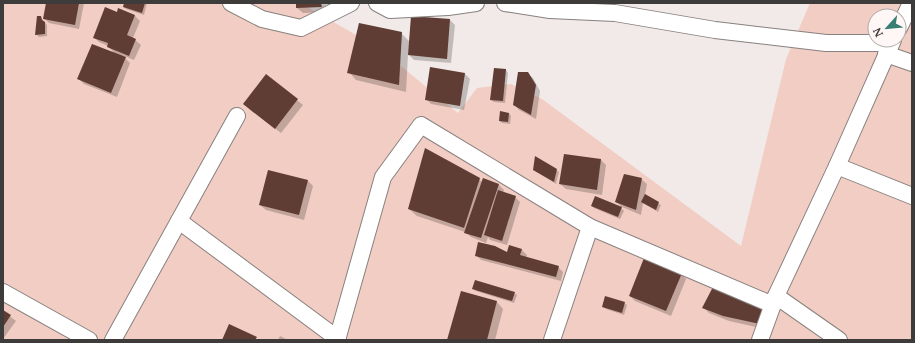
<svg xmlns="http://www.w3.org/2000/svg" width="915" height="343" font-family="'Noto Serif',serif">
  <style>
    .green { fill: #f2cdc4; fill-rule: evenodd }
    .shadow { fill: #0003 }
    .building { fill: #5f3c34 }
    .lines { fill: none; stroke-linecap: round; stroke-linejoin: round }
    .street-casing { stroke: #88817f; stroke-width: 18 }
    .street { stroke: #fff; stroke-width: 16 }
  </style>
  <rect width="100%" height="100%" fill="#f1eae8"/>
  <path class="green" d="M3,3H300L379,48L458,113L477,88L511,84L542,99L741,246L786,59L810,3H912V340H3ZM875,16H899V40H875Z"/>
  <g class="shadow">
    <path d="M47,3H84L79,29L49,23L44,18Z"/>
    <path d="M125,3H147L144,15L126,9L124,7Z"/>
    <path d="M297,3H356L330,8L326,4V12L303,13L297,8Z"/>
    <path d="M119,9L135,16L140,21L133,38L141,45L134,60L122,55L130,63L117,97L84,84L79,79L116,55L108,46L99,42L94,37L117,14Z"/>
    <path d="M40,17L47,25V36L39,37L36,34Z"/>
    <path d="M450,20L455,25L451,63L414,60L408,54L406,92L356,80L349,72L401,33L410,42Z"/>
    <path d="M506,70L508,73L505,103L494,102L491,100Z"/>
    <path d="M527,73L533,78L540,91L536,119L519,110L514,104Z"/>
    <path d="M465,74L470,79L464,110L431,104L426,99Z"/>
    <path d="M266,75L303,105L281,133L249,109Z"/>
    <path d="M509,113L511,116L510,124L502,123L500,121Z"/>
    <path d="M601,160L606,165L602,195L566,189L560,184Z"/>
    <path d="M534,170H556L559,172L556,184Z"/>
    <path d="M479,179L482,182L483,179L499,185L504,190L503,193L515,197L520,202L507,245L490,240L488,237L486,243L471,237L465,232L417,216L409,209Z"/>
    <path d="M641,179L647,184L645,195L661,205L658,212L643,203L641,215L622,207L616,202Z"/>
    <path d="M308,181L313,186L304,220L266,210L260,205Z"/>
    <path d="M592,206L621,208L624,211L620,219L594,208Z"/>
    <path d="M510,247L522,250L527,255L526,258L558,267L563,272L561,281L481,260L476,255L507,254Z"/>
    <path d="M681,274L686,279L671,316L635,301L630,296Z"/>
    <path d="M473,289L514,293L517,295L514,303L476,291Z"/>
    <path d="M496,301L503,309L495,340H448Z"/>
    <path d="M624,303L627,305L624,315L606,309L603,306Z"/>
    <path d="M704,308H762L767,313L765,329L729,321L709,313Z"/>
    <path d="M3,311L16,321L3,339Z"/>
    <path d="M280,336L288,340H278Z"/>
  </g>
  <g class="building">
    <path d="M46,3H79L75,25L43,19Z"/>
    <path d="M124,3H145L142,13L123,7Z"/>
    <path d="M296,3H321L322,7L296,8Z"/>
    <path d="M105,7L117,12L118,8L135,15L127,35L136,39L129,56L107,47L108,43L93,38Z"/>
    <path d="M37,16H41L42,20L45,22V34L35,35Z"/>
    <path d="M411,16L450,19L447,59L408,55Z"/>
    <path d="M359,23L402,32L399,85L347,73Z"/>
    <path d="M92,44L126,57L111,93L77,79Z"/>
    <path d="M430,67L465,73L460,106L425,100Z"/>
    <path d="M494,68L506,69L503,101L490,100Z"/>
    <path d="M518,72H528L536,85L531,115L513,105Z"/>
    <path d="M266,74L298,99L275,129L243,104Z"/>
    <path d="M500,111L509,113L508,122L499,121Z"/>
    <path d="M425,148L480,178L464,228L408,209Z"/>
    <path d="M564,154L601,159L597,190L559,184Z"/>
    <path d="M535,156L557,169L554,182L533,170Z"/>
    <path d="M268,170L308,180L299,215L259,205Z"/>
    <path d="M624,174L642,178L636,210L615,202Z"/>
    <path d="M483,178L499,184L481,238L464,233Z"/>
    <path d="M498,190L516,196L502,241L484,235Z"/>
    <path d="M645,194L659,202L656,210L641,202Z"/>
    <path d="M595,196L622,207L618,217L591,206Z"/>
    <path d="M478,242L495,246L507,252L509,245L522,249L520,255L559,266L556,277L475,256Z"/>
    <path d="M644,258L682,273L666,311L629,296Z"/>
    <path d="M475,280L515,292L512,301L472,289Z"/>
    <path d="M714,285L762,307L760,324L723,316L702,308Z"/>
    <path d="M461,291L497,301L487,340H447Z"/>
    <path d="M605,296L625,302L622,313L602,307Z"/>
    <path d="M3,310L11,315L3,327Z"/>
    <path d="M229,324L257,337L255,340H222Z"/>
  </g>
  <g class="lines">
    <defs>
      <g id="street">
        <path d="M231,3L262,19L301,28L351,3"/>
        <path d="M377,3L390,10L448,7L476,3"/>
        <path d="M505,3L550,10L615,13L715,30L826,43H891"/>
        <path d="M899,28L911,3"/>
        <path d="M886,54L912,63"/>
        <path d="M837,166L912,196"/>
        <path d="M179,221L338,339"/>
        <path d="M3,292L89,340"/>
        <path d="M776,296L839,340"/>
        <path d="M113,340L237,116"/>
        <path d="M337,340L383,177L421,125L590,227L773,305"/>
        <path d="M552,340L590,227"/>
        <path d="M760,340L776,296L837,166L893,40"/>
      </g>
    </defs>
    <use href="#street" class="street-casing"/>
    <use href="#street" class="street"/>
  </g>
  <rect width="915" height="343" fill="none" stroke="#3e3b3b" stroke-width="8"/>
  <g transform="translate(887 28) rotate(243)"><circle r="19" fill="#fff7f5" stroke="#b2acab"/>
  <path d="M0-3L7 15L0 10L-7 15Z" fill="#387e75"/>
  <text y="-6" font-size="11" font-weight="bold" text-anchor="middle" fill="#3e3b3b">N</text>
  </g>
</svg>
